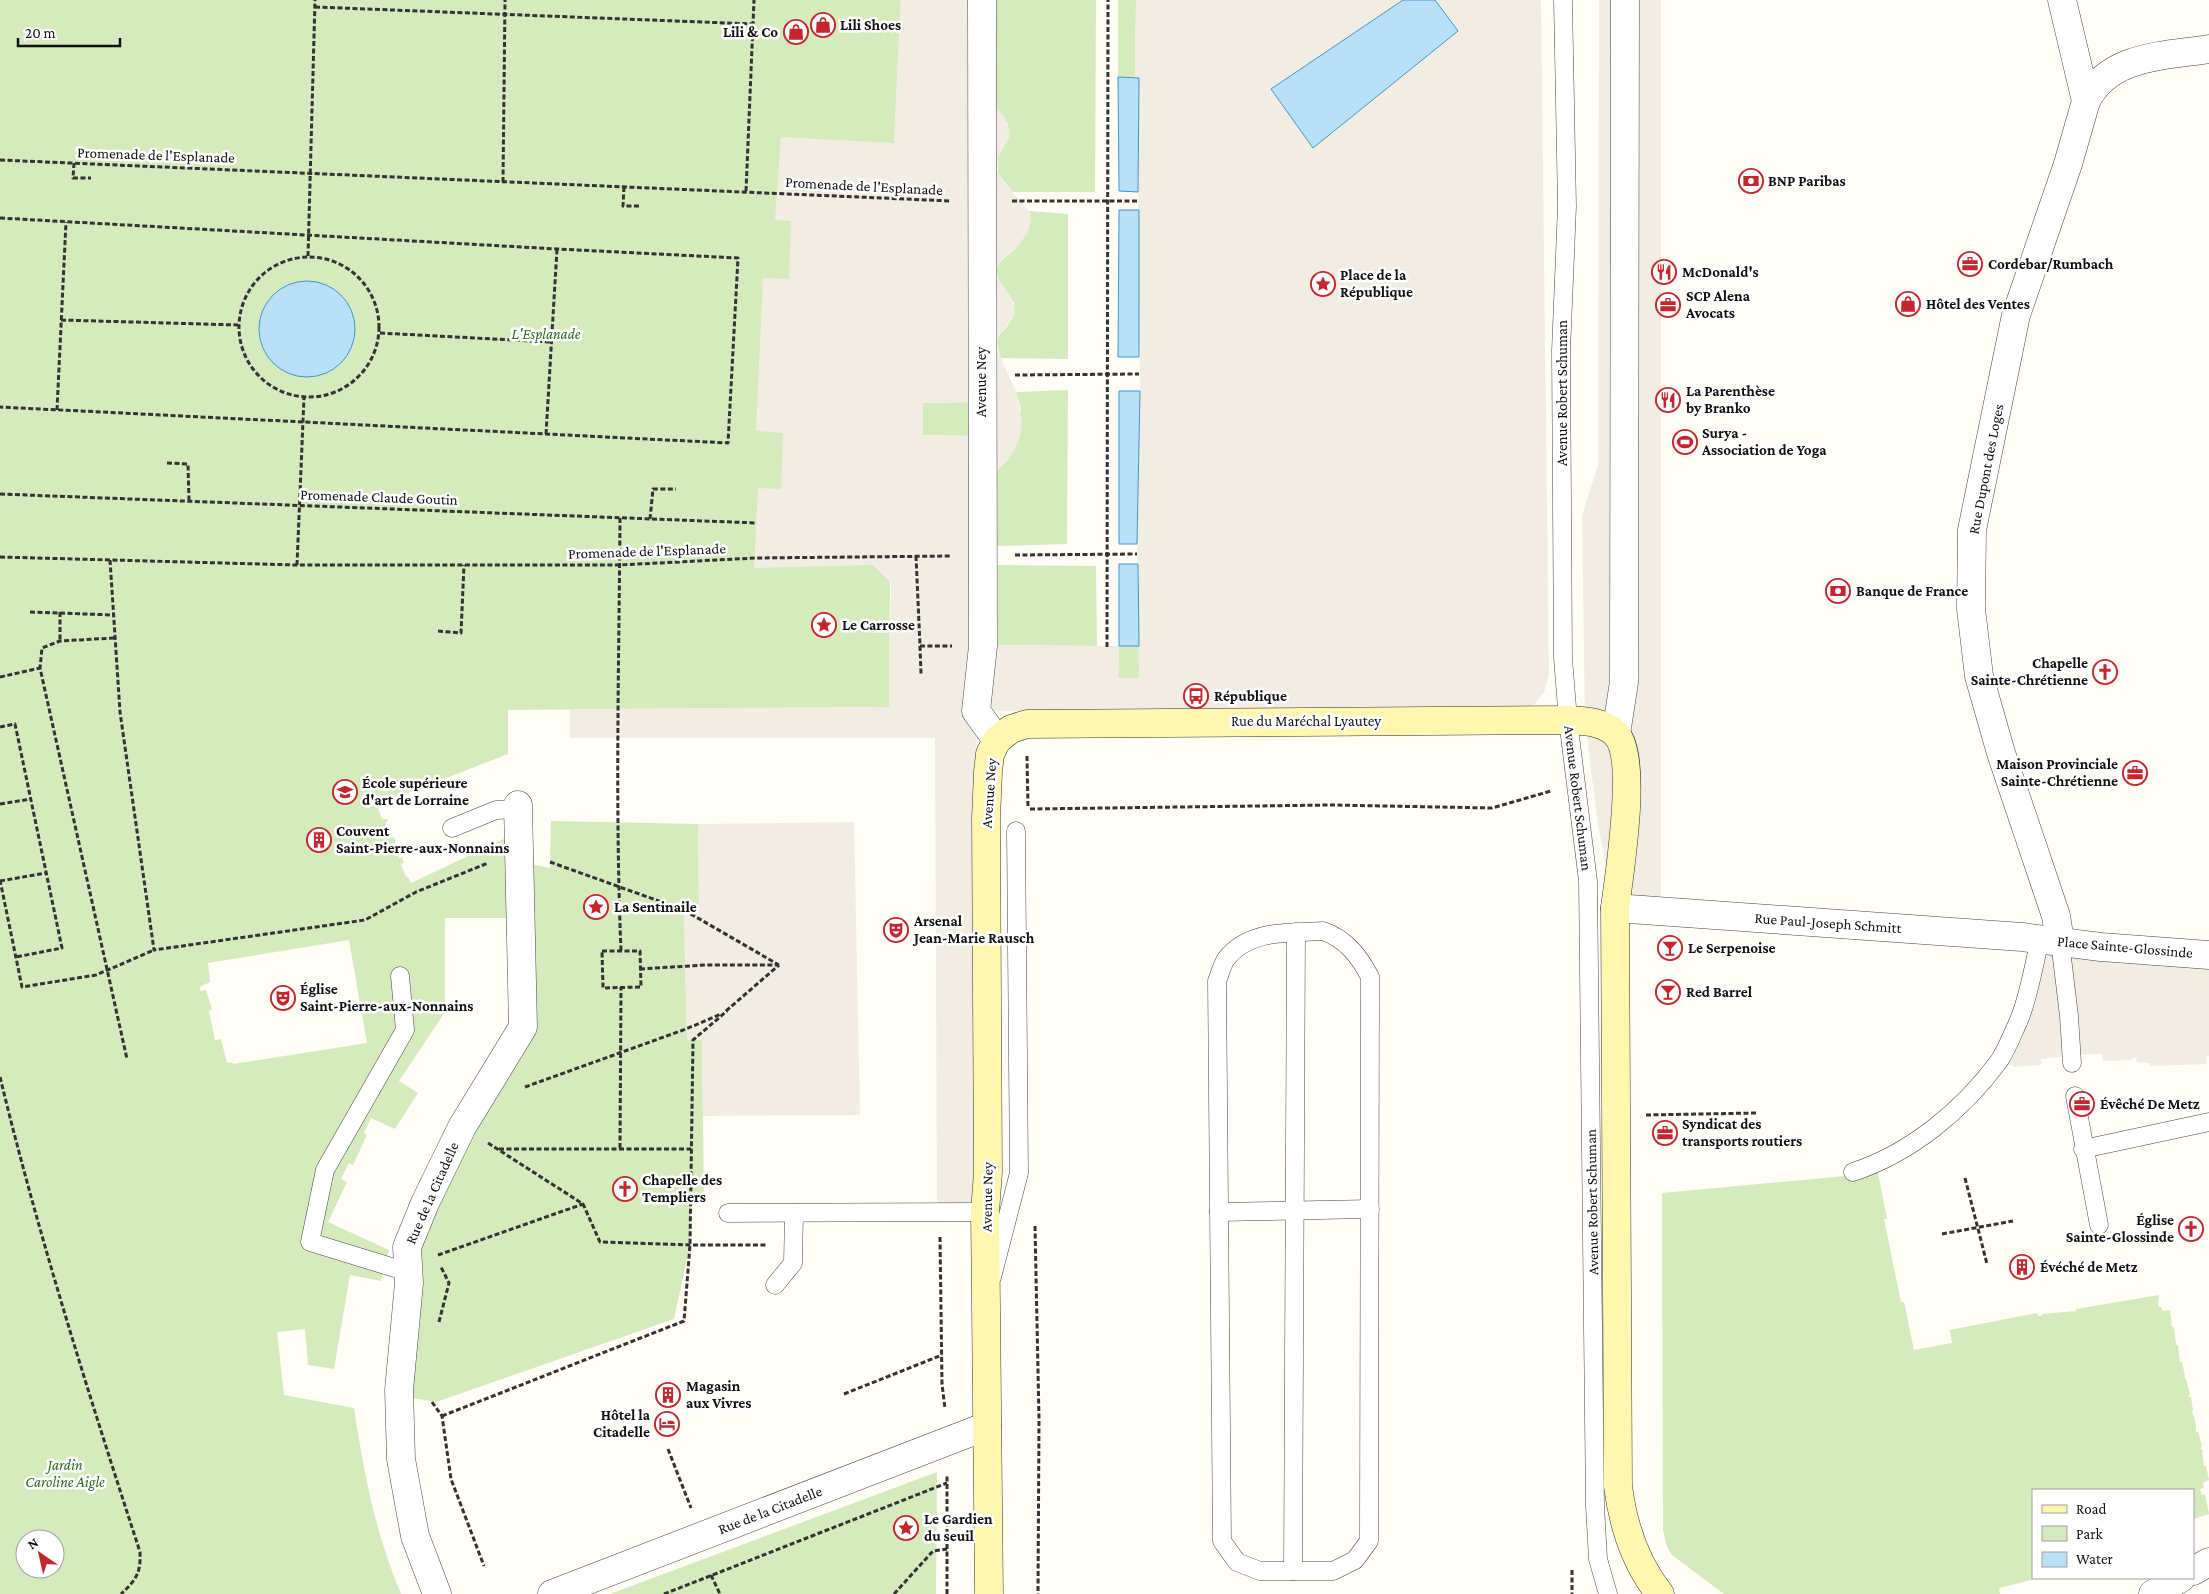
<svg xmlns="http://www.w3.org/2000/svg" width="2209" height="1594" font-family="'Crimson Pro',serif">
  <style>
    .green { fill: #d5ebbd; fill-rule: evenodd }
    .plaza { fill: #f1ede2; fill-rule: evenodd }
    .water { fill: #b9e0f7; stroke: #3f96cf }
    .lines { fill: none; stroke-linecap: round; stroke-linejoin: round }
    .lane-casing { stroke: #444; stroke-width: 19 }
    .street-casing { stroke: #444; stroke-width: 29 }
    .secondary-casing { stroke: #333; stroke-width: 29 }
    .path { stroke: #333; stroke-width: 3; stroke-dasharray: 5 2.5; stroke-linecap: butt }
    .lane { stroke: #fff; stroke-width: 18 }
    .street { stroke: #fff; stroke-width: 28 }
    .secondary { stroke: #fff6b0; stroke-width: 28 }
    .labels { text-anchor: middle; stroke-width: 5; stroke-linejoin: round; paint-order: stroke }
    .poi-label { font-size: 15px; font-weight: bold; fill: #111; stroke: #fff; text-anchor: start }
    .street-label { font-size: 15px; fill: #111; stroke: #fff }
    .park-label { font-size: 15px; font-style: italic; fill: #2f6b1f; stroke: #fff }
  </style>
  <rect width="100%" height="100%" fill="#fffdf5"/>
  <g class="green">
    <path d="M0,0H901L894,144L889,707L508,710V754L377,805L382,819H388L386,824L391,838L394,837L396,842L394,844L399,858L402,857L404,863L401,864L406,877H408L411,883L508,837V918H445V1012L399,1081L418,1093L395,1129L371,1118L364,1133L367,1135L353,1165L349,1163L341,1179L347,1182L328,1222L389,1250L381,1281L350,1275L334,1369L308,1365L305,1329L277,1332L284,1395L354,1408C364,1474 375,1532 401,1594H0ZM349,940L367,1043L233,1064L232,1062L227,1063L221,1039L215,1040L209,1011L212,1009L206,990L200,991V987L210,982L208,963ZM25,1539H55V1569H25Z"/>
    <path d="M996,0H1096L1095,192H1013L998,174V157L1009,137L1008,124L996,107Z"/>
    <path d="M1118,0H1136L1135,77H1118Z"/>
    <path d="M1029,211L1068,214V359L1001,358C992,332 1002,337 1012,319C1014,315 1014,308 1014,303L1000,284L996,270C1000,258 1011,255 1018,245C1025,236 1032,222 1029,211Z"/>
    <path d="M1068,390L1067,544L996,546V472L1021,410L1016,392Z"/>
    <path d="M974,402L975,436L923,435V403Z"/>
    <path d="M997,565L1096,566L1097,646L998,645Z"/>
    <path d="M1119,646H1139V678H1118Z"/>
    <path d="M551,821L698,824L699,905H684V910L687,1040H702L704,1204H691L690,1245L674,1319L436,1402L412,1398L416,1253L461,1153L534,1032L531,864L550,868Z"/>
    <path d="M1878,1173L1887,1219H1884L1901,1302H1904L1914,1350L1952,1343L1950,1330L2037,1313L2038,1316H2042V1314L2076,1311V1309L2159,1295L2158,1306L2161,1307L2163,1311L2170,1310L2172,1327H2174L2176,1345H2178L2180,1362H2182L2185,1376L2184,1377L2186,1379L2190,1394L2188,1397H2191L2193,1411L2192,1412C2195,1418 2196,1424 2196,1432H2198L2202,1446L2200,1449H2202L2204,1466H2206L2209,1480L2203,1483L2204,1488L2200,1489L2202,1495L2205,1494L2209,1514L2193,1519V1490H2033V1578H2039L1999,1588L2000,1594H1724L1672,1555L1667,1547L1663,1530L1662,1193Z"/>
    <path d="M937,1472L936,1594H610Z"/>
  </g>
  <g class="plaza">
    <path d="M901,0H996V107L1005,118L1010,131L1009,137L998,157L997,170L1001,179L1029,211L1031,219L1028,232L1018,246L1002,259L996,270L997,277L1011,297L1015,311L1013,318L998,336L997,349L1016,392L1022,421L1020,437L1014,450L1007,461L996,472L998,645L1119,646L1118,678H1139L1137,544L1140,391L1138,192L1139,78L1135,77L1136,0H1403L1271,89L1458,31L1435,0H1541V5L1549,675L1544,692L1535,704L1520,713L976,711L977,1206H937L935,738H570V709L889,707L891,583L873,565L754,568L758,488L781,489L783,433L756,431L763,278L789,279L791,221L775,220L781,137L894,143ZM974,402V436L923,435V403Z"/>
    <path d="M1599,0H1661V911L1615,908L1598,825L1585,722L1582,516L1598,465Z"/>
    <path d="M854,822L860,1115L703,1116L702,1040H687L684,910V905H699L698,824Z"/>
    <path d="M2040,939L2209,955V1056H2206L2207,1064L2150,1066V1063L2137,1062L2136,1057L2131,1060L2103,1061L2102,1054H2090L2041,1059V1065L2013,1067V1065H2007L2000,1060Z"/>
  </g>
  <g class="water">
    <path d="M1403,0H1435L1458,31L1313,148L1271,89Z"/>
    <path d="M1118,77L1139,78L1138,192L1119,191Z"/>
    <path d="M1119,210H1139V357H1118Z"/>
    <circle cx="307" cy="329" r="48"/>
    <path d="M1119,391H1140L1137,544H1119Z"/>
    <path d="M1119,564H1138L1139,646H1119Z"/>
  </g>
  <g class="lines">
    <defs>
      <g id="lane">
        <path d="M1563,0L1567,206L1561,351L1563,658L1568,720L1588,881L1595,1506L1598,1559L1608,1594"/>
        <path d="M452,828L496,810L518,809"/>
        <path d="M1323,931C1346,939 1359,956 1370,977L1369,1541L1355,1560L1333,1571H1260L1237,1562L1222,1541L1217,981C1220,974 1222,965 1226,959C1249,929 1290,933 1323,931Z"/>
        <path d="M2060,941L2069,1016L2072,1063"/>
        <path d="M400,976L405,1030L325,1170L310,1242L408,1272"/>
        <path d="M2075,1096L2099,1225"/>
        <path d="M2083,1149L2209,1122"/>
        <path d="M1853,1172C1911,1153 1963,1110 1999,1061C2007,1049 2013,1033 2019,1020C2029,996 2034,964 2040,939"/>
        <path d="M1219,1212L1370,1209"/>
        <path d="M728,1213L985,1212"/>
        <path d="M992,1277L1019,1173L1016,831"/>
        <path d="M775,1285L793,1263L794,1213"/>
        <path d="M1293,1571L1296,932"/>
      </g>
      <g id="street">
        <path d="M982,0L983,646L976,711L997,740"/>
        <path d="M2086,101C2109,55 2164,56 2209,49"/>
        <path d="M1616,734L1624,682L1625,0"/>
        <path d="M1615,908L2022,937L2101,947L2209,955"/>
        <path d="M2060,941L2056,916L2001,753L1979,676L1971,609L1972,530L2016,315L2068,164L2086,101L2062,0"/>
        <path d="M2193,1571L2209,1562"/>
        <path d="M437,1594L415,1536L401,1459L399,1390L409,1283L407,1247L425,1203L462,1127L523,1027L518,805"/>
        <path d="M552,1594L987,1426"/>
        <path d="M2153,1594L2181,1578"/>
      </g>
      <path id="secondary" d="M989,1594L985,1212L988,1172L986,819L988,772L990,754L997,740L1011,729L1027,724L1568,720C1584,721 1602,721 1615,733C1639,756 1619,875 1615,908L1618,1486C1623,1525 1635,1563 1660,1594"/>
    </defs>
    <use href="#lane" class="lane-casing"/>
    <use href="#street" class="street-casing"/>
    <use href="#secondary" class="secondary-casing"/>
    <g class="path">
      <path d="M315,7L753,24"/>
      <path d="M0,160L951,201"/>
      <path d="M74,163L73,178H91"/>
      <path d="M503,182L505,0"/>
      <path d="M624,187L623,206H641"/>
      <path d="M746,191L754,0"/>
      <path d="M1012,201H1138"/>
      <path d="M0,218L557,249L738,258L728,443L0,407"/>
      <path d="M308,256L315,0"/>
      <circle cx="309" cy="327" r="70"/>
      <path d="M61,320L238,325"/>
      <path d="M380,333L551,342"/>
      <path d="M1015,375L1139,374"/>
      <path d="M57,410L66,222"/>
      <path d="M546,434L557,249"/>
      <path d="M167,463L188,464L189,501"/>
      <path d="M0,494L757,523"/>
      <path d="M620,518C619,662 615,807 621,951"/>
      <path d="M650,519L653,489H676"/>
      <path d="M1015,555L1137,554"/>
      <path d="M916,556L920,646H952"/>
      <path d="M0,557L297,565H620L755,558L951,556"/>
      <path d="M110,560L120,712L154,950L365,920L416,892L488,863"/>
      <path d="M297,565L304,397"/>
      <path d="M30,612L113,615"/>
      <path d="M60,612V641"/>
      <path d="M438,631L461,633L464,565"/>
      <path d="M114,638L60,641L42,648L40,668L127,1059"/>
      <path d="M920,646L921,674"/>
      <path d="M1107,647L1108,0"/>
      <path d="M0,677L40,668"/>
      <path d="M0,727L15,724L62,948L16,957"/>
      <path d="M1027,756L1028,808"/>
      <path d="M0,804L31,799"/>
      <path d="M1030,809L1331,805L1492,808L1551,791"/>
      <path d="M550,862L684,910L779,965"/>
      <path d="M0,880L22,987L96,975L154,950"/>
      <path d="M0,881L46,873"/>
      <path d="M602,951H640L641,987L603,988Z"/>
      <path d="M640,969L705,965H778"/>
      <path d="M726,1011L779,965"/>
      <path d="M0,1077C39,1238 89,1395 140,1552C141,1573 136,1580 121,1594"/>
      <path d="M525,1087L686,1029L721,1014"/>
      <path d="M1646,1115L1756,1113"/>
      <path d="M488,1143L583,1204L600,1242L690,1245H766"/>
      <path d="M620,1148L621,987"/>
      <path d="M499,1149H691"/>
      <path d="M1965,1178L1987,1264"/>
      <path d="M1035,1226L1039,1419L1038,1594"/>
      <path d="M1942,1234L2013,1221"/>
      <path d="M940,1237L942,1384L945,1409"/>
      <path d="M438,1255L583,1204"/>
      <path d="M439,1322L449,1283L441,1267"/>
      <path d="M844,1394L942,1355"/>
      <path d="M432,1402L442,1416L451,1479L484,1566"/>
      <path d="M442,1416L684,1321L690,1245L693,1040L727,1011"/>
      <path d="M668,1449L691,1508"/>
      <path d="M1572,1570V1594"/>
      <path d="M711,1575L720,1594"/>
      <path d="M664,1594L947,1483"/>
      <path d="M894,1594L933,1551L947,1549"/>
      <path d="M947,1594V1475"/>
    </g>
    <use href="#lane" class="lane"/>
    <use href="#street" class="street"/>
    <use href="#secondary" class="secondary"/>
  </g>
  <defs>
    <symbol id="shop-ring" viewBox="-11 -11 22 22"><circle r="9.5" fill="#fff" stroke="#c4262e" stroke-width="1.5"/><path d="M-5-2.5h2.3a2.7 3.5 0 0 1 5.4 0H5L5.5 6h-11ZM-1.5-2.5h3a1.5 2.3 0 0 0-3 0Z" fill="#c4262e"/></symbol>
    <symbol id="bank-ring" viewBox="-11 -11 22 22"><circle r="9.5" fill="#fff" stroke="#c4262e" stroke-width="1.5"/><path d="M-6-4H6V4H-6ZM0-2.3a2.3 2.3 0 1 0 0 4.6a2.3 2.3 0 1 0 0-4.6Z" fill="#c4262e"/></symbol>
    <symbol id="office-ring" viewBox="-11 -11 22 22"><circle r="9.5" fill="#fff" stroke="#c4262e" stroke-width="1.5"/><path d="M-6-3h4V-5.5h4V-3h4V5H-6ZM-1-4.5V-3h2v-1.5ZM-6 0V1H6V0Z" fill="#c4262e"/></symbol>
    <symbol id="restaurant-ring" viewBox="-11 -11 22 22"><circle r="9.5" fill="#fff" stroke="#c4262e" stroke-width="1.5"/><path d="M-5-6h1v4h1v-4h1v4h1v-4h1v5L-1.5 .5V6h-2V.5L-5-1ZM5-6V6H3V1.5H1.5Q1.5-4 5-6Z" fill="#c4262e"/></symbol>
    <symbol id="sight-ring" viewBox="-11 -11 22 22"><circle r="9.5" fill="#fff" stroke="#c4262e" stroke-width="1.5"/><path d="M0-6L1.8-2.2L6-1.7L2.9 1.2L3.7 5.4L0 3.3L-3.7 5.4L-2.9 1.2L-6-1.7L-1.8-2.2Z" fill="#c4262e"/></symbol>
    <symbol id="stadium-ring" viewBox="-11 -11 22 22"><circle r="9.5" fill="#fff" stroke="#c4262e" stroke-width="1.5"/><path d="M0-5a6.5 5 0 1 0 0 10a6.5 5 0 1 0 0-10ZM-3.5-1.8h7v3.6h-7Z" fill="#c4262e"/></symbol>
    <symbol id="church-ring" viewBox="-11 -11 22 22"><circle r="9.5" fill="#fff" stroke="#c4262e" stroke-width="1.5"/><path d="M-1.2-6h2.4v3.5h3.3v2.4h-3.3V6h-2.4V-.1h-3.3v-2.4h3.3Z" fill="#c4262e"/></symbol>
    <symbol id="bus-ring" viewBox="-11 -11 22 22"><circle r="9.5" fill="#fff" stroke="#c4262e" stroke-width="1.5"/><path d="M-5-6H5V4H4V6H2V4H-2V6H-4V4H-5ZM-3.5-4V0h7V-4ZM-3.5 1.2v1.5H-2V1.2ZM2 1.2v1.5H3.5V1.2Z" fill="#c4262e"/></symbol>
    <symbol id="university-ring" viewBox="-11 -11 22 22"><circle r="9.5" fill="#fff" stroke="#c4262e" stroke-width="1.5"/><path d="M0-5L7-2L0 1L-7-2ZM-4 1L0 2.5L4 1V4Q0 6-4 4Z" fill="#c4262e"/></symbol>
    <symbol id="building-ring" viewBox="-11 -11 22 22"><circle r="9.5" fill="#fff" stroke="#c4262e" stroke-width="1.5"/><path d="M-4-6H4V6H1V3H-1V6H-4ZM-2.5-4.3h1.7v1.8h-1.7ZM.8-4.3h1.7v1.8H.8ZM-2.5-1h1.7V.8h-1.7ZM.8-1h1.7V.8H.8Z" fill="#c4262e"/></symbol>
    <symbol id="theatre-ring" viewBox="-11 -11 22 22"><circle r="9.5" fill="#fff" stroke="#c4262e" stroke-width="1.5"/><path d="M-5-5.5Q0-4 5-5.5V0Q5 5 0 6Q-5 5-5 0ZM-3.3-2.5H-1v1.5H-3.3ZM1-2.5H3.3v1.5H1ZM-2.8 1Q0 5.5 2.8 1Z" fill="#c4262e"/></symbol>
    <symbol id="bar-ring" viewBox="-11 -11 22 22"><circle r="9.5" fill="#fff" stroke="#c4262e" stroke-width="1.5"/><path d="M-6-5H6L.8 .8V4.5H3.5V6h-7V4.5H-.8V.8Z" fill="#c4262e"/></symbol>
    <symbol id="hotel-ring" viewBox="-11 -11 22 22"><circle r="9.5" fill="#fff" stroke="#c4262e" stroke-width="1.5"/><path d="M-6-4.5h1.5V1H6V5H4.5V3h-9V5H-6ZM-4 0a1.8 1.8 0 1 1 3.6 0ZM.5 0V-2.5h3Q6-2.5 6 0Z" fill="#c4262e"/></symbol>
  </defs>
  <g fill-rule="evenodd">
    <use href="#shop-ring" x="809" y="11" width="28" height="28"/>
    <use href="#shop-ring" x="782" y="18" width="28" height="28"/>
    <use href="#bank-ring" x="1737" y="167" width="28" height="28"/>
    <use href="#office-ring" x="1956" y="250" width="28" height="28"/>
    <use href="#restaurant-ring" x="1650" y="258" width="28" height="28"/>
    <use href="#sight-ring" x="1309" y="270" width="28" height="28"/>
    <use href="#shop-ring" x="1894" y="290" width="28" height="28"/>
    <use href="#office-ring" x="1654" y="291" width="28" height="28"/>
    <use href="#restaurant-ring" x="1654" y="386" width="28" height="28"/>
    <use href="#stadium-ring" x="1671" y="428" width="28" height="28"/>
    <use href="#bank-ring" x="1824" y="577" width="28" height="28"/>
    <use href="#sight-ring" x="810" y="611" width="28" height="28"/>
    <use href="#church-ring" x="2091" y="658" width="28" height="28"/>
    <use href="#bus-ring" x="1182" y="682" width="28" height="28"/>
    <use href="#office-ring" x="2121" y="759" width="28" height="28"/>
    <use href="#university-ring" x="331" y="778" width="28" height="28"/>
    <use href="#building-ring" x="305" y="826" width="28" height="28"/>
    <use href="#sight-ring" x="582" y="893" width="28" height="28"/>
    <use href="#theatre-ring" x="882" y="916" width="28" height="28"/>
    <use href="#bar-ring" x="1656" y="934" width="28" height="28"/>
    <use href="#bar-ring" x="1654" y="978" width="28" height="28"/>
    <use href="#theatre-ring" x="269" y="984" width="28" height="28"/>
    <use href="#office-ring" x="2068" y="1090" width="28" height="28"/>
    <use href="#office-ring" x="1651" y="1119" width="28" height="28"/>
    <use href="#church-ring" x="611" y="1175" width="28" height="28"/>
    <use href="#church-ring" x="2177" y="1215" width="28" height="28"/>
    <use href="#building-ring" x="2008" y="1253" width="28" height="28"/>
    <use href="#building-ring" x="654" y="1381" width="28" height="28"/>
    <use href="#hotel-ring" x="653" y="1410" width="28" height="28"/>
    <use href="#sight-ring" x="892" y="1514" width="28" height="28"/>
  </g>
  <g class="labels">
    <g class="poi-label">
      <text x="840" y="30">Lili Shoes</text>
      <text x="778" y="37" text-anchor="end">Lili &amp; Co</text>
      <text x="1768" y="186">BNP Paribas</text>
      <text x="1988" y="269">Cordebar/Rumbach</text>
      <text x="1682" y="277">McDonald's</text>
      <text x="1340" y="280">Place de la<tspan x="1340" dy="17">République</tspan></text>
      <text x="1686" y="301">SCP Alena<tspan x="1686" dy="17">Avocats</tspan></text>
      <text x="1926" y="309">Hôtel des Ventes</text>
      <text x="1686" y="396">La Parenthèse<tspan x="1686" dy="17">by Branko</tspan></text>
      <text x="1702" y="438">Surya -<tspan x="1702" dy="17">Association de Yoga</tspan></text>
      <text x="1856" y="596">Banque de France</text>
      <text x="842" y="630">Le Carrosse</text>
      <text x="2088" y="668" text-anchor="end">Chapelle<tspan x="2088" dy="17">Sainte-Chrétienne</tspan></text>
      <text x="1214" y="701">République</text>
      <text x="2118" y="769" text-anchor="end">Maison Provinciale<tspan x="2118" dy="17">Sainte-Chrétienne</tspan></text>
      <text x="362" y="788">École supérieure<tspan x="362" dy="17">d'art de Lorraine</tspan></text>
      <text x="336" y="836">Couvent<tspan x="336" dy="17">Saint-Pierre-aux-Nonnains</tspan></text>
      <text x="614" y="912">La Sentinaile</text>
      <text x="914" y="926">Arsenal<tspan x="914" dy="17">Jean-Marie Rausch</tspan></text>
      <text x="1688" y="953">Le Serpenoise</text>
      <text x="300" y="994">Église<tspan x="300" dy="17">Saint-Pierre-aux-Nonnains</tspan></text>
      <text x="1686" y="997">Red Barrel</text>
      <text x="2100" y="1109">Évêché De Metz</text>
      <text x="1682" y="1129">Syndicat des<tspan x="1682" dy="17">transports routiers</tspan></text>
      <text x="642" y="1185">Chapelle des<tspan x="642" dy="17">Templiers</tspan></text>
      <text x="2174" y="1225" text-anchor="end">Église<tspan x="2174" dy="17">Sainte-Glossinde</tspan></text>
      <text x="2040" y="1272">Évéché de Metz</text>
      <text x="686" y="1391">Magasin<tspan x="686" dy="17">aux Vivres</tspan></text>
      <text x="650" y="1420" text-anchor="end">Hôtel la<tspan x="650" dy="17">Citadelle</tspan></text>
      <text x="924" y="1524">Le Gardien<tspan x="924" dy="17">du seuil</tspan></text>
    </g>
    <g class="street-label">
      <text transform="translate(156 155) rotate(2)" y="5">Promenade de l'Esplanade</text>
      <text transform="translate(864 186) rotate(3)" y="5">Promenade de l'Esplanade</text>
      <text transform="translate(981 382) rotate(-90)" y="5">Avenue Ney</text>
      <text transform="translate(1562 393) rotate(-90)" y="5">Avenue Robert Schuman</text>
      <text transform="translate(1986 469) rotate(-79)" y="5">Rue Dupont des Loges</text>
      <text transform="translate(379 497) rotate(2)" y="5">Promenade Claude Goutin</text>
      <text transform="translate(647 551) rotate(-2)" y="5">Promenade de l'Esplanade</text>
      <text x="1306" y="726">Rue du Maréchal Lyautey</text>
      <text transform="translate(989 793) rotate(-86)" y="5">Avenue Ney</text>
      <text transform="translate(1578 798) rotate(83)" y="5">Avenue Robert Schuman</text>
      <text transform="translate(1828 923) rotate(4)" y="5">Rue Paul-Joseph Schmitt</text>
      <text transform="translate(2125 947) rotate(5)" y="5">Place Sainte-Glossinde</text>
      <text transform="translate(432 1193) rotate(-66)" y="5">Rue de la Citadelle</text>
      <text transform="translate(987 1197) rotate(-89)" y="5">Avenue Ney</text>
      <text transform="translate(1592 1202) rotate(-91)" y="5">Avenue Robert Schuman</text>
      <text transform="translate(770 1510) rotate(-21)" y="5">Rue de la Citadelle</text>
    </g>
    <g class="park-label">
      <text x="546" y="339">L'Esplanade</text>
      <text x="65" y="1470">Jardin<tspan x="65" dy="17">Caroline Aigle</tspan></text>
    </g>
  </g>
  <rect x="2032" y="1489" width="162" height="90" fill="#ffffff" stroke="#a0a0a0"/>
  <rect x="2042" y="1505" width="25" height="8" fill="#fff6b0" stroke="#a0a0a0"/>
  <text x="2076" y="1514" font-size="15" fill="#111111">Road</text>
  <rect x="2042" y="1526" width="25" height="15" fill="#d5ebbd" stroke="#a0a0a0"/>
  <text x="2076" y="1539" font-size="15" fill="#111111">Park</text>
  <rect x="2042" y="1552" width="25" height="15" fill="#b9e0f7" stroke="#a0a0a0"/>
  <text x="2076" y="1564" font-size="15" fill="#111111">Water</text>
  <g transform="translate(40 1554) rotate(326)"><circle r="24" fill="#ffffff" stroke="#a0a0a0"/>
  <path d="M0-4L9 19L0 12L-9 19Z" fill="#c4262e"/>
  <text y="-8" font-size="14" font-weight="bold" text-anchor="middle" fill="#111111">N</text>
  </g>
  <path d="M18 38v8h102v-8" fill="none" stroke="#111111" stroke-width="2.5"/>
  <text x="25" y="38" font-size="15" fill="#111111" stroke="#ffffff" stroke-width="4" paint-order="stroke">20 m</text>
</svg>
